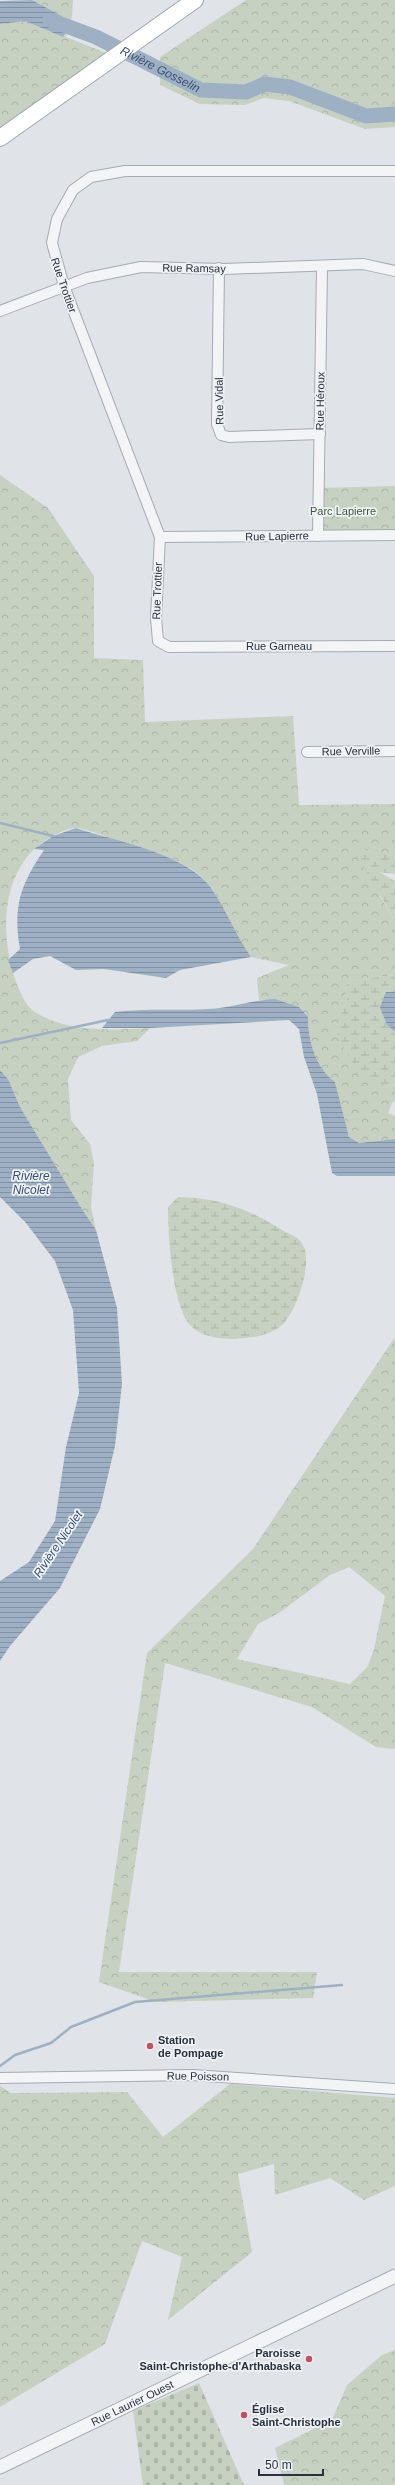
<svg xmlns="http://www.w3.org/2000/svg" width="395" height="2485" font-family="Arial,sans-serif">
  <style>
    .forest { fill: url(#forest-crowns); fill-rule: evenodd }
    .wetland { fill: url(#wetland-marsh) }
    .cemetery { fill: url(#cemetery-stones) }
    .water { fill: url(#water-rules) }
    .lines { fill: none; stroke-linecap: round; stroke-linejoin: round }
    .stream { stroke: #9eb1c4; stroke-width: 2.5 }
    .river { stroke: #9eb1c4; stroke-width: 15 }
    .minor-casing { stroke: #a6aab2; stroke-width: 12 }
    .tertiary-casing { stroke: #a6aab2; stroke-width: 15 }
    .primary-casing { stroke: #a1a8b2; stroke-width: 18 }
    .minor { stroke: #f2f4f6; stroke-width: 10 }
    .tertiary { stroke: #f2f4f6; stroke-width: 13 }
    .primary { stroke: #fff; stroke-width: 16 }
    .poi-dot { fill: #c15161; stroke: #eff2f5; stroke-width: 1.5 }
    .labels { text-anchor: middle; stroke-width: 3.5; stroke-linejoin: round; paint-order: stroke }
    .street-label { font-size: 11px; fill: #2a313e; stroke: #eff2f5 }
    .park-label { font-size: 11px; fill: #3f5839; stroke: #eff2f5 }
    .poi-label { font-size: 11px; font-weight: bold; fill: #2a313e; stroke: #eff2f5; text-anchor: start }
    .water-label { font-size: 12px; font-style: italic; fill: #38506e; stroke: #eff2f5 }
  </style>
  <defs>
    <pattern id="forest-crowns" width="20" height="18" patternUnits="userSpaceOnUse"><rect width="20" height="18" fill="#c6d1c2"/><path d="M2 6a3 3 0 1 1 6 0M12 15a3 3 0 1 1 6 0" fill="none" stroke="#aab4a8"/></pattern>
    <pattern id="wetland-marsh" width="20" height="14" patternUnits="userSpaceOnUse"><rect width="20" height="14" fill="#c6d1c2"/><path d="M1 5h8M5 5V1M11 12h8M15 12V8" fill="none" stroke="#aab4a8"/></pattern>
    <pattern id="cemetery-stones" width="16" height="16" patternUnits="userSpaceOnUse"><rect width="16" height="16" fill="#c6d1c2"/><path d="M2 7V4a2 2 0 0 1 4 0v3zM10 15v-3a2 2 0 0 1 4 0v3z" fill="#aab4a8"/></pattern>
    <pattern id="water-rules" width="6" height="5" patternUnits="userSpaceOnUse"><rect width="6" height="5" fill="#9eb1c4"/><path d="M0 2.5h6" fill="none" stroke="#8191a1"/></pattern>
  </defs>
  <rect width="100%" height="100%" fill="#e0e3e8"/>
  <g class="forest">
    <path d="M32,0H73L72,16L66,37L106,53L0,129V24L25,21L63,37L62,16Z"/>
    <path d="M246,0H395V127L365,129L289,101L264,98L245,105L200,104L160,85V57Z"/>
    <path d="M0,475L48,508L94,576V658L143,660L145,722L293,716L299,805L395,804V854H375L363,849L381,898L395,921V975L353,980L345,986L347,1002L338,1016L386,1087L395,1084V1101L392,1103L388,1113L395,1116V1139L359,1143L349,1137L335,1082C315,1067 308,1040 308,1017C295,1003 279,999 259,1000L257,978L289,965L251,957C232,932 221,892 197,873C177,858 152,852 128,845C117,841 86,828 76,828C66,828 52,836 43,842C0,873 0,936 16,982C21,993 25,1006 35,1012C68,1033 113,1030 150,1028L137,1041L102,1046L78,1057L68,1079L71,1120L90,1144L94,1163L91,1207L96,1230L80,1206L20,1107L8,1079L0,1070Z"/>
    <path d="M395,486V535L318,536L319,488Z"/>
    <path d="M395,1337V1749L376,1747L312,1707L165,1663L119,1972H317L313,1998L156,2002L99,1982L147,1653L253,1549ZM349,1567L385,1596L374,1649L368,1666L350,1684L237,1659L258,1624L279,1613L330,1575Z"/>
    <path d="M230,2084L395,2098V2186L364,2200L330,2178L275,2195L274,2164L238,2174L252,2252L168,2320L182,2257L142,2241L105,2344L0,2407V2086L11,2093L127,2092L163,2137Z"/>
    <path d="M395,2350V2485H284L275,2448L332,2420L347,2385L382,2355Z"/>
  </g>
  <g class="wetland">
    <path d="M362,849L375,854H395V874L379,872L395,881V921L358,857Z"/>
    <path d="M395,975V992H386L387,1025L395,1032V1084L386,1087L354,1065L338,1038V1016L347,1002L345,986L353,980Z"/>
    <path d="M178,1197C221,1198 248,1209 284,1231C289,1234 298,1237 301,1242C315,1259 297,1310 283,1324C269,1337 249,1338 232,1339C218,1339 200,1336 190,1325C172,1305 168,1235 168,1207Z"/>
  </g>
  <path class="cemetery" d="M199,2383L244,2485H143L133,2411Z"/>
  <g class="water">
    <path d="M32,0L62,16L68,28L63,37L25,21L0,24V1Z"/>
    <path d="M76,828C115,841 188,854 211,888C227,910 235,935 251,957L180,970L166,978L104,969L76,970L50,956L33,959L13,973L8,960L20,949C13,906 20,886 44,850L34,849L53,836Z"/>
    <path d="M386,992H395V1032L387,1025L380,1007Z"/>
    <path d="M275,999L299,1007L308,1017C308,1040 315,1067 335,1082L349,1137L359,1143L395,1139V1176H337L332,1173L317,1094L304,1057L299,1029L289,1020L150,1028H102L115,1012C146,1008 177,1011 208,1009C230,1008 252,1000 275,999Z"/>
    <path d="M0,1070L8,1079L20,1107L80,1206L96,1230L117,1308L122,1384L115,1446L100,1509L60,1588L10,1646L0,1661V1581L29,1562L55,1521L66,1447L79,1393L73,1310L55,1261L26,1223L0,1197Z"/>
  </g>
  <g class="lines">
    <g class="stream">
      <path d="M0,823L53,836"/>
      <path d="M0,1043L108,1020"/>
      <path d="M0,2066L15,2055L51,2043L71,2027L135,2002L342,1985"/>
    </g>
    <path class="river" id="s1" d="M50,20L96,37L201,90L246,92L265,84L290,87L366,116L395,114"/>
    <defs>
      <g id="minor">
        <path d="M395,171H125L91,177L73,190L57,219L52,243L64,286L160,537L156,618L158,641L169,647L395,646"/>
        <path d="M219,268L217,424L221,435L229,437L320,434"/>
        <path d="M0,311L87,278L141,267L224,269L363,264L395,271"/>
        <path d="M318,536L322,266"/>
        <path d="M160,537L395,535"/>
        <path d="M307,752L395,751"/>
        <path d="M0,2078L193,2075L395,2089"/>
      </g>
      <g id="tertiary">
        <path id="s2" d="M0,2467L395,2276"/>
      </g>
      <path id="primary" d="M0,138L195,0"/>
    </defs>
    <use href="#minor" class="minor-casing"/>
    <use href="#tertiary" class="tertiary-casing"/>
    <use href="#primary" class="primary-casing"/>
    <use href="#minor" class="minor"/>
    <use href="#tertiary" class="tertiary"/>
    <use href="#primary" class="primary"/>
  </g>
  <g class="poi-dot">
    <circle cx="150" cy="2046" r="4"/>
    <circle cx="309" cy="2359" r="4"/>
    <circle cx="244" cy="2415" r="4"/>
  </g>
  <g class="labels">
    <g class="street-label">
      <text transform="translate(194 268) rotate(1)" y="4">Rue Ramsay</text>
      <text transform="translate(64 285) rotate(71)" y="4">Rue Trottier</text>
      <text transform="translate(219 401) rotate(-91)" y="4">Rue Vidal</text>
      <text transform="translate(320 401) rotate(-89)" y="4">Rue Héroux</text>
      <text transform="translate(277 536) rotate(-1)" y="4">Rue Lapierre</text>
      <text transform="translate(157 591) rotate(-88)" y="4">Rue Trottier</text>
      <text x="279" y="650">Rue Garneau</text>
      <text transform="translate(351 751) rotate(-1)" y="4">Rue Verville</text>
      <text transform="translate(198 2076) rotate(1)" y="4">Rue Poisson</text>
      <text dy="4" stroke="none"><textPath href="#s2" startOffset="147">Rue Laurier Ouest</textPath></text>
    </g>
    <g class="park-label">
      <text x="343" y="515">Parc Lapierre</text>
    </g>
    <g class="poi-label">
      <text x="158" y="2044">Station<tspan x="158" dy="13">de Pompage</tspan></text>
      <text x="301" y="2357" text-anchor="end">Paroisse<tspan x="301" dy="13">Saint-Christophe-d'Arthabaska</tspan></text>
      <text x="252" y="2413">Église<tspan x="252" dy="13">Saint-Christophe</tspan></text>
    </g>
    <g class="water-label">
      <text dy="4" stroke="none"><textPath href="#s1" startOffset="121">Rivière Gosselin</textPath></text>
      <text x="31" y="1180">Rivière<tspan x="31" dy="14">Nicolet</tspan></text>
      <text transform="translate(58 1544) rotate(-56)" y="4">Rivière Nicolet</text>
    </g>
  </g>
  <path d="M259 2469v6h64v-6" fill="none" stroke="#2a313e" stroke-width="2"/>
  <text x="265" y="2469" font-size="12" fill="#2a313e" stroke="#eff2f5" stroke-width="3" paint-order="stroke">50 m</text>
</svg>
